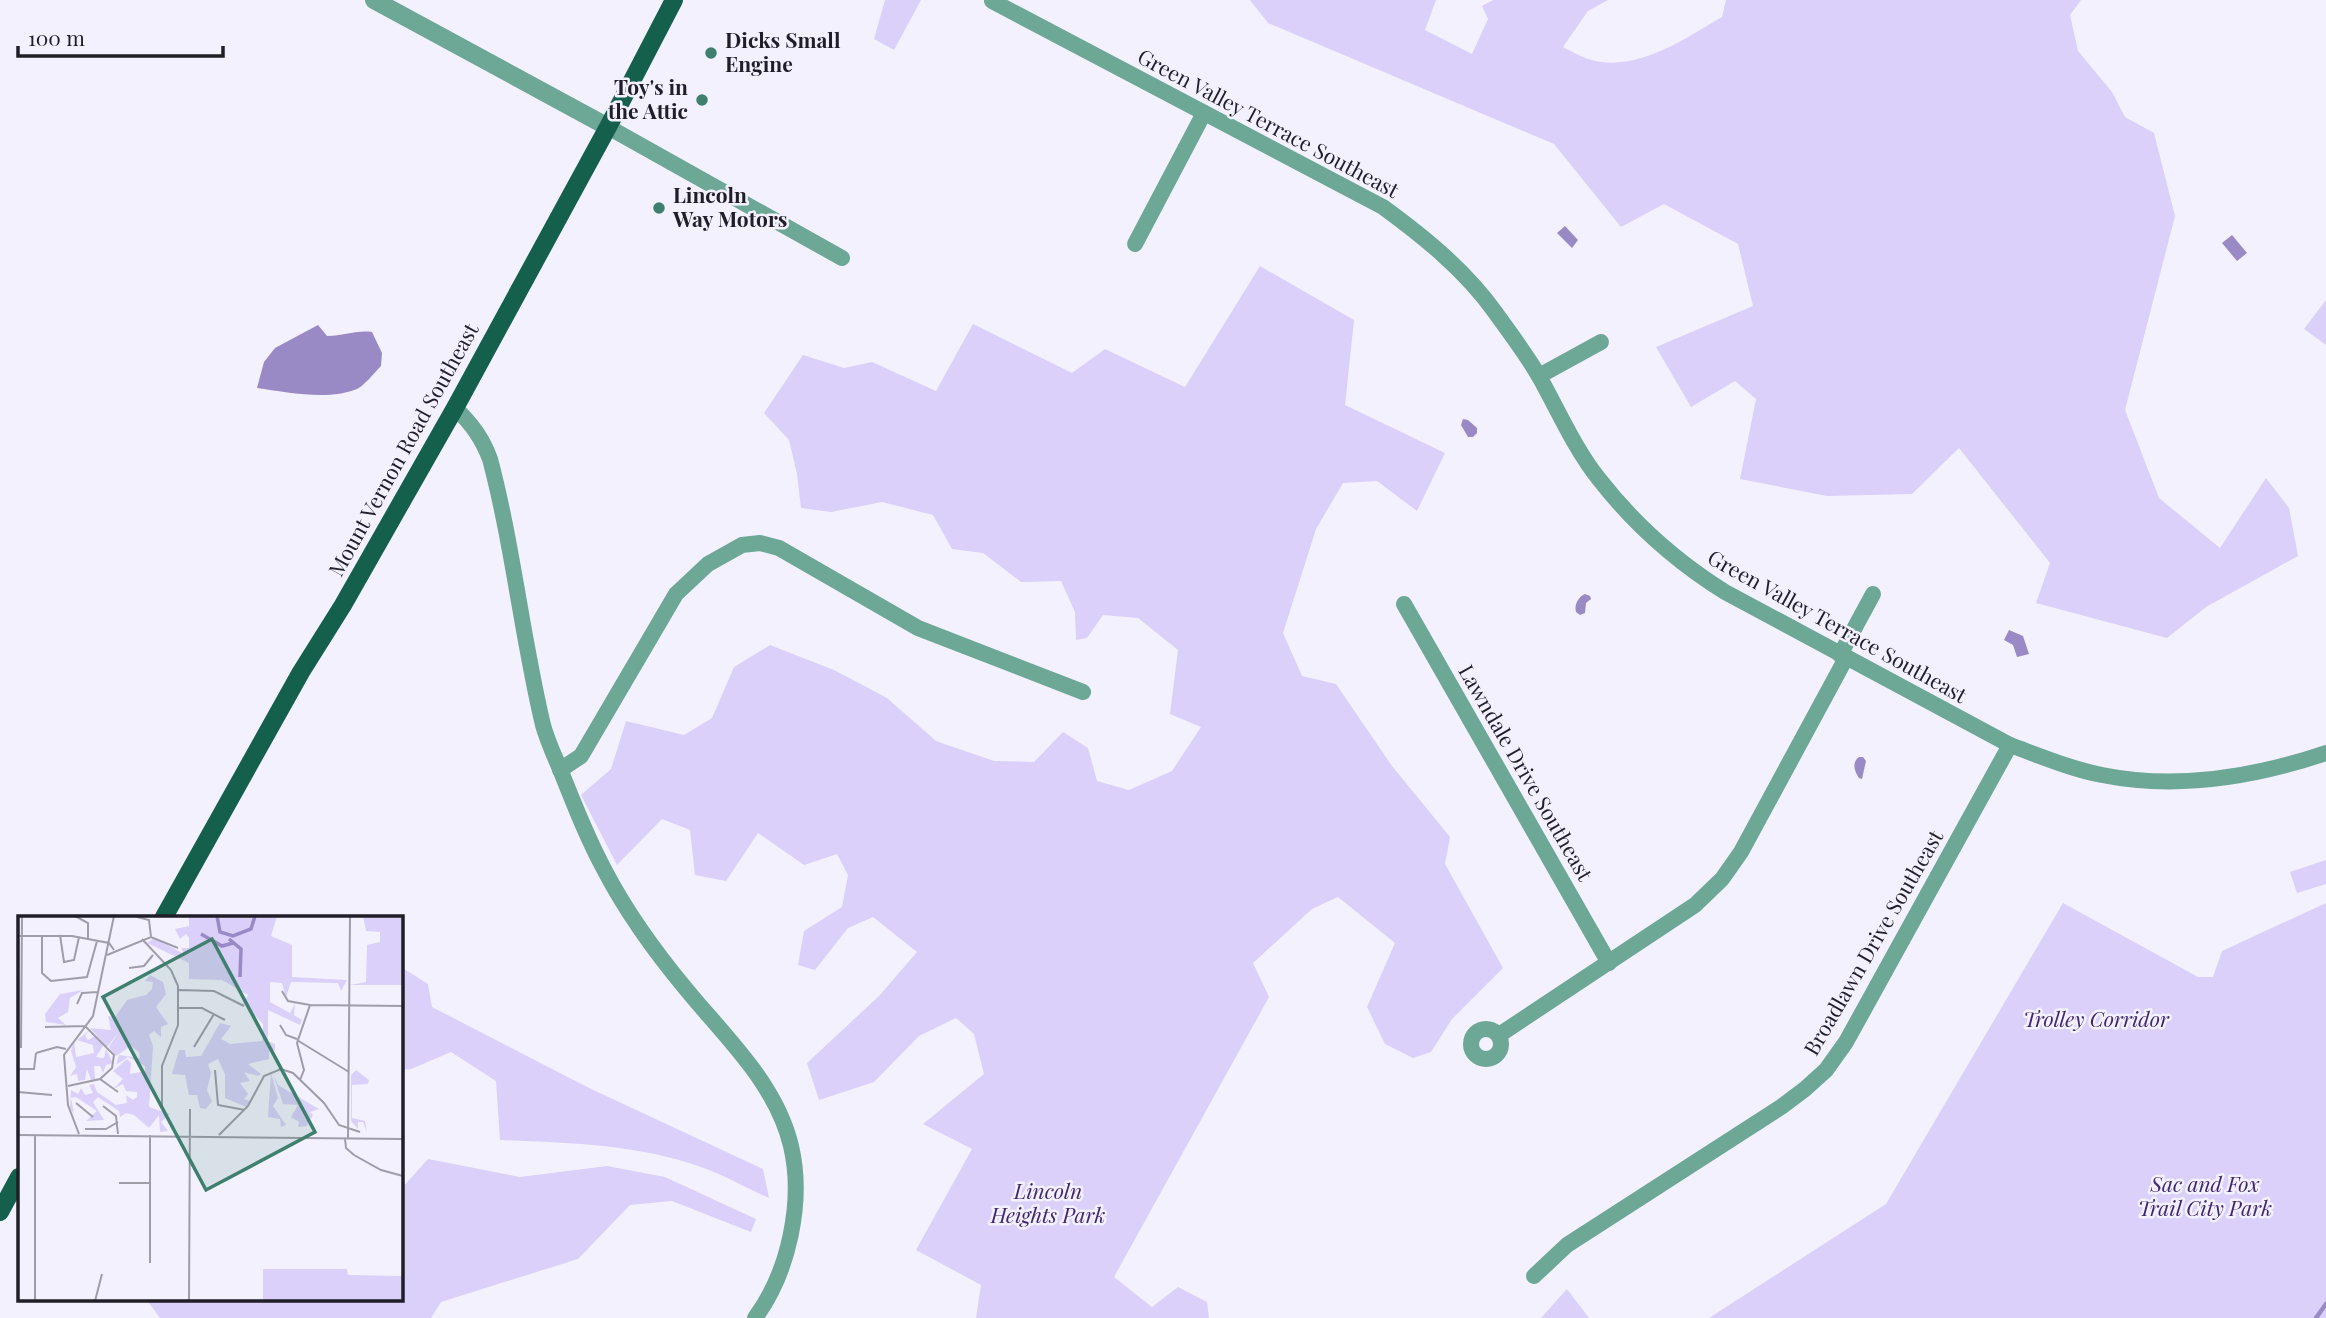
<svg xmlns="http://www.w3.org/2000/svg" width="2326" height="1318" font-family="'Playfair Display',serif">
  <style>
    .green { fill: #dad0f9 }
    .water { fill: #9989c4 }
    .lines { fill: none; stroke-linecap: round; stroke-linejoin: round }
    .stream { stroke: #9989c4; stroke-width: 4.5 }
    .minor { stroke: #6da795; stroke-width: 16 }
    .tertiary { stroke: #6da795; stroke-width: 18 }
    .primary { stroke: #155f4d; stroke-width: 18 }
    .poi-dot { fill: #3f7f6d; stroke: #f4f1fe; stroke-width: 2.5 }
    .labels { text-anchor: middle; stroke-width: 5; stroke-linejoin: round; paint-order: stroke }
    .poi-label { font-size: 21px; font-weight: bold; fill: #201e26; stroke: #f4f1fe; text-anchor: start }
    .street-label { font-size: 21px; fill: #201e26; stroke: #f4f1fe }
    .park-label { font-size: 21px; font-style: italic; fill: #41276f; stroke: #f4f1fe }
    .inset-river { fill: none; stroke: #9989c4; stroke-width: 3.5 }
    .inset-road { fill: none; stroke: #9f9da8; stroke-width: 2 }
    .view { fill: #3f7f6d; fill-opacity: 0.15; stroke: #3f7f6d; stroke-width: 3.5 }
    .inset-edge { fill: none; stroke: #201e26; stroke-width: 3.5 }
  </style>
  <rect width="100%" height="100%" fill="#f4f1fe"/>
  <g class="green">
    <path d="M885,0H921L894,50L874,39Z"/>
    <path d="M1250,0H1436L1425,30L1472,54L1488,19L1482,6L1493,0H1608L1588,11L1563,47C1571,51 1580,56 1588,59C1635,74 1684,39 1722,17L1726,0H2081L2070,15L2078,51L2112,92L2125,117L2154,133L2175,216L2125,410L2159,498L2220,548L2266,478L2289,508L2298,556L2206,607L2167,638L2036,603L2050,563L1959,448L1912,494L1827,496L1740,479L1756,399L1735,381L1691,407L1656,347L1753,306L1738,244L1664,204L1621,227L1554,144L1268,23Z"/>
    <path d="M1260,266L1354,320L1345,405L1445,453L1417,511L1377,481L1343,483L1316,529L1283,633L1302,676L1336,684L1392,766L1450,837L1445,864L1503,968L1452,1019L1431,1052L1413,1058L1385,1044L1367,1007L1395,943L1338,897L1312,909L1253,963L1269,997L1114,1277L1152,1307L1178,1287L1207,1302L1209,1318H976L981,1285L916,1250L972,1149L923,1124L984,1074L974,1034L956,1018L919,1036L874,1082L819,1100L807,1063L879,996L917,952L873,917L848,928L815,970L798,965L804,931L842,907L848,875L837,854L804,865L758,833L726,881L695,875L690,830L662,819L617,865L581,795L611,769L626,721L684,735L712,718L734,667L770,645L834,670L887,698L936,741L994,761L1034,762L1063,732L1088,748L1097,781L1129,790L1172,771L1201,727L1170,714L1178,650L1138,618L1103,615L1087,638L1076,640L1075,612L1061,581L1021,582L983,553L952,549L933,515L882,502L831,512L801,508L797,474L789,440L764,413L803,355L844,368L872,362L936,391L973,324L1072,373L1105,349L1185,387Z"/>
    <path d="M2326,300V345L2304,329Z"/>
    <path d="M2326,860V884L2297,893L2290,872Z"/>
    <path d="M2063,903L2198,977H2213L2222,951L2326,903V1318H1709L1886,1204Z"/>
    <path d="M401,967L428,984L432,1007L589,1088L763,1169L769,1198C746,1188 724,1175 701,1167C636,1144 567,1143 500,1140L496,1081L451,1052L411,1069L401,1070Z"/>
    <path d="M428,1159L520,1177L607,1166L665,1177L756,1219L751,1232L672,1201L630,1205L578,1259L441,1302L431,1318H160L146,1299H401V1189Z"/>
    <path d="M1567,1289L1589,1318H1541Z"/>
  </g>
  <g class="water">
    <path d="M1565,226L1578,240L1572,248L1557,233Z"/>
    <path d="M2232,235L2247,253L2237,261L2222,243Z"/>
    <path d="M318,325L327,336C344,336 355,330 372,332L382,353L381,366C374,373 365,385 357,389C328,401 286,392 257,388L264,362L275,348Z"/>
    <path d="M1463,419L1468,420L1477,428V433L1473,437H1468L1461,425Z"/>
    <path d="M1585,594L1590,596L1591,599L1586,603L1585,613L1580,615L1576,612C1574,605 1578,597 1585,594Z"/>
    <path d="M2009,630L2023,636L2029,654L2017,657L2013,645L2004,640Z"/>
    <path d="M1859,757H1863L1866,761L1862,779L1859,778C1855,772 1851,763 1859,757Z"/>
  </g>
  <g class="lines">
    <path class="stream" d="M2316,1318L2326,1304"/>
    <g class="minor">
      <path d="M992,1L1383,207C1424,237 1465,270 1495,312C1510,333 1527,355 1540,378C1559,412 1575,449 1599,479C1634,524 1677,562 1725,592L2010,745C2040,756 2071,769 2102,775C2177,790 2255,777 2326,753"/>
      <path d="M608,127L842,258"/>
      <path d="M1135,244L1204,113"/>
      <path d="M1539,376L1601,342"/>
      <path d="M455,408C472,424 482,438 490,459C513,546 522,637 543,725C547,740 554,755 560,769C574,804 587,838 605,871C627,913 656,953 686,989C726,1038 776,1083 791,1146C804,1201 789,1272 755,1318"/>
      <path d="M1404,604L1609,963"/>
      <path d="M1840,655L1873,594"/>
      <path d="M560,770L581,756L676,594L708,564L742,545L760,543L779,548L918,628L1083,692"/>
      <circle cx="1486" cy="1044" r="15"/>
      <path d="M1499,1035L1695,905L1722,879L1741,852L1846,658"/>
      <path d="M1534,1276L1567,1245L1781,1107L1805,1089L1826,1070L1846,1042L2010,745"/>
    </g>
    <path class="tertiary" d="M374,0L608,127"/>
    <g class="primary">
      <path d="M164,917L301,672L343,605L455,408L608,127L674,0"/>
      <path d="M0,1212L19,1177"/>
    </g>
  </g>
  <g class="poi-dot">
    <circle cx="711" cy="53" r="7"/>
    <circle cx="702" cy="100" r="7"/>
    <circle cx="659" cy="208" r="7"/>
  </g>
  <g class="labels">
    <g class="poi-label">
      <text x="725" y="48">Dicks Small<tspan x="725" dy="24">Engine</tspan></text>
      <text x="688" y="95" text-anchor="end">Toy's in<tspan x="688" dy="24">the Attic</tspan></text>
      <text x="673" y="203">Lincoln<tspan x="673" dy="24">Way Motors</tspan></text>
    </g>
    <g class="street-label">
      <text transform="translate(1268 124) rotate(28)" y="7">Green Valley Terrace Southeast</text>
      <text transform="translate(404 450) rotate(-61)" y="7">Mount Vernon Road Southeast</text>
      <text transform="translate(1837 627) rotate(29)" y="7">Green Valley Terrace Southeast</text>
      <text transform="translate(1525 773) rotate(60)" y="7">Lawndale Drive Southeast</text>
      <text transform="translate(1874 943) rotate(-60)" y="7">Broadlawn Drive Southeast</text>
    </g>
    <g class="park-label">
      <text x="2096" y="1027">Trolley Corridor</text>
      <text x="2205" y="1192">Sac and Fox<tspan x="2205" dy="24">Trail City Park</tspan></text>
      <text x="1048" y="1199">Lincoln<tspan x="1048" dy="24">Heights Park</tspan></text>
    </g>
  </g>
  <g transform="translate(18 916)">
    <rect width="385" height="385" fill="#f4f1fe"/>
    <path d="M171,0H259L253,20L274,29V61L329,64L323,75L320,67L273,66L268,81L264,67L252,66V86L272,97L277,87L276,99L284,104L282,109L250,94V125L257,128V134L251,136V143L230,148L243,158L240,160L226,156L232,165L222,167L230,178L226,183L232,185L228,191L207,182V158L200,143L190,148L193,157L189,174L194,185L188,193L182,192L179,179H171L167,159L154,158L161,134H167L168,141L183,140L202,107L213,110L203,123L212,128L244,125L245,121V108L225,87L230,79L204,64L171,63V47L129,27L136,22L166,38L163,32H171V22L168,18L162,23L157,13L171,10ZM345,0H385V69H332L348,66L349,29L362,26V16L348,15ZM132,59L145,66L148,78L138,91L150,108L143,111V121L136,115L131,119L135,130L131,191L152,198L143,206L150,215L142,216L141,199L131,212L116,199L108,197L102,201L101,195L80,181L75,186L86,204L68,205L79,195L58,181L53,182L56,198L52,192L53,174L60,178L63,172L67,179L75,177L71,169L76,168L79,176L98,189L109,187L108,179L115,184L119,181V176L108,175L105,168L95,173L105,163L95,155L109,143L113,147L112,158L127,155V150L110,141L98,149L101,139L122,142L121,136L113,130L98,140L91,131L100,117L89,131L72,112L93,114L90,100L97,101L109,84L128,79L134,73L135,66L127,65ZM65,74L52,82L50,96L40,102L48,109L28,106L27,98L42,78ZM71,115L67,120L70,124L77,120L85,130L78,141L86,142L88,133L95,147L88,149L85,157L82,150H76L77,163L73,164L69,153L67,164L60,165L59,158L52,160L58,151L53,135L56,125L58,141L76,137L75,129L59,124ZM338,154L351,164L350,168L334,169V202L347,205L349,216L345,206H340V213L333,205V159ZM253,157L260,182L255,190L268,209L263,211L262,203L250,201ZM255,158L260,169L301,193L292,196L295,199L289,210L280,211L281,206L273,201L280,189L265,188ZM245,353H329L330,359L385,360V385H245Z" fill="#dad0f9"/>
    <path class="inset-river" d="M199,0L202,16L215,20L233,13L237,0M183,18L204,30L215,27M211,23L223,33L222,61"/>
    <path class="inset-road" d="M57,0L70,7V23M119,1L131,4L133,21M42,19L46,46L56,44L61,21M0,20H54L91,27L96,34M24,20V57L33,65L69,61L79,25M124,23L153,54L160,70V109L144,150V192M89,39L133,21L160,32M111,52L126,50L135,39M161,74L196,75L226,90M264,75L270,85L292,89L385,90M59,88L64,77L80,76M161,92H184L207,104M262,109L268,119L279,123M27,111L67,110L96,139L94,152L82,163L50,170M279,124L331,156M176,131L196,98M3,132L4,0M18,137L39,131L48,133M0,153H16L18,137M197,154L200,189L227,194M82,163L100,176M282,164L286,154L279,127L292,89M0,176L34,179M58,187L75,201M85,190L98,200L100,218M0,201H33M67,213H88L100,206M61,218L50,189L46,139L75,100L96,0M0,219L385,223M17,219V385M132,219V347M201,219L230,190L246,160L263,153L275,157L306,187L321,209L342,216M330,222L332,0M327,223L328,232L336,239L363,254L385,260M101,267H132M77,385L84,358M171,385L172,193"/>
    <path class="view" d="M194,23L297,216L188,274L85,81Z"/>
    <rect width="385" height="385" class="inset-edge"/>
  </g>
  <path d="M18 46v10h205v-10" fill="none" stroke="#201e26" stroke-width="3.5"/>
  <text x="28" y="46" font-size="21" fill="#201e26" stroke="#f4f1fe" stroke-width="5" paint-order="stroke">100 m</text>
</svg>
